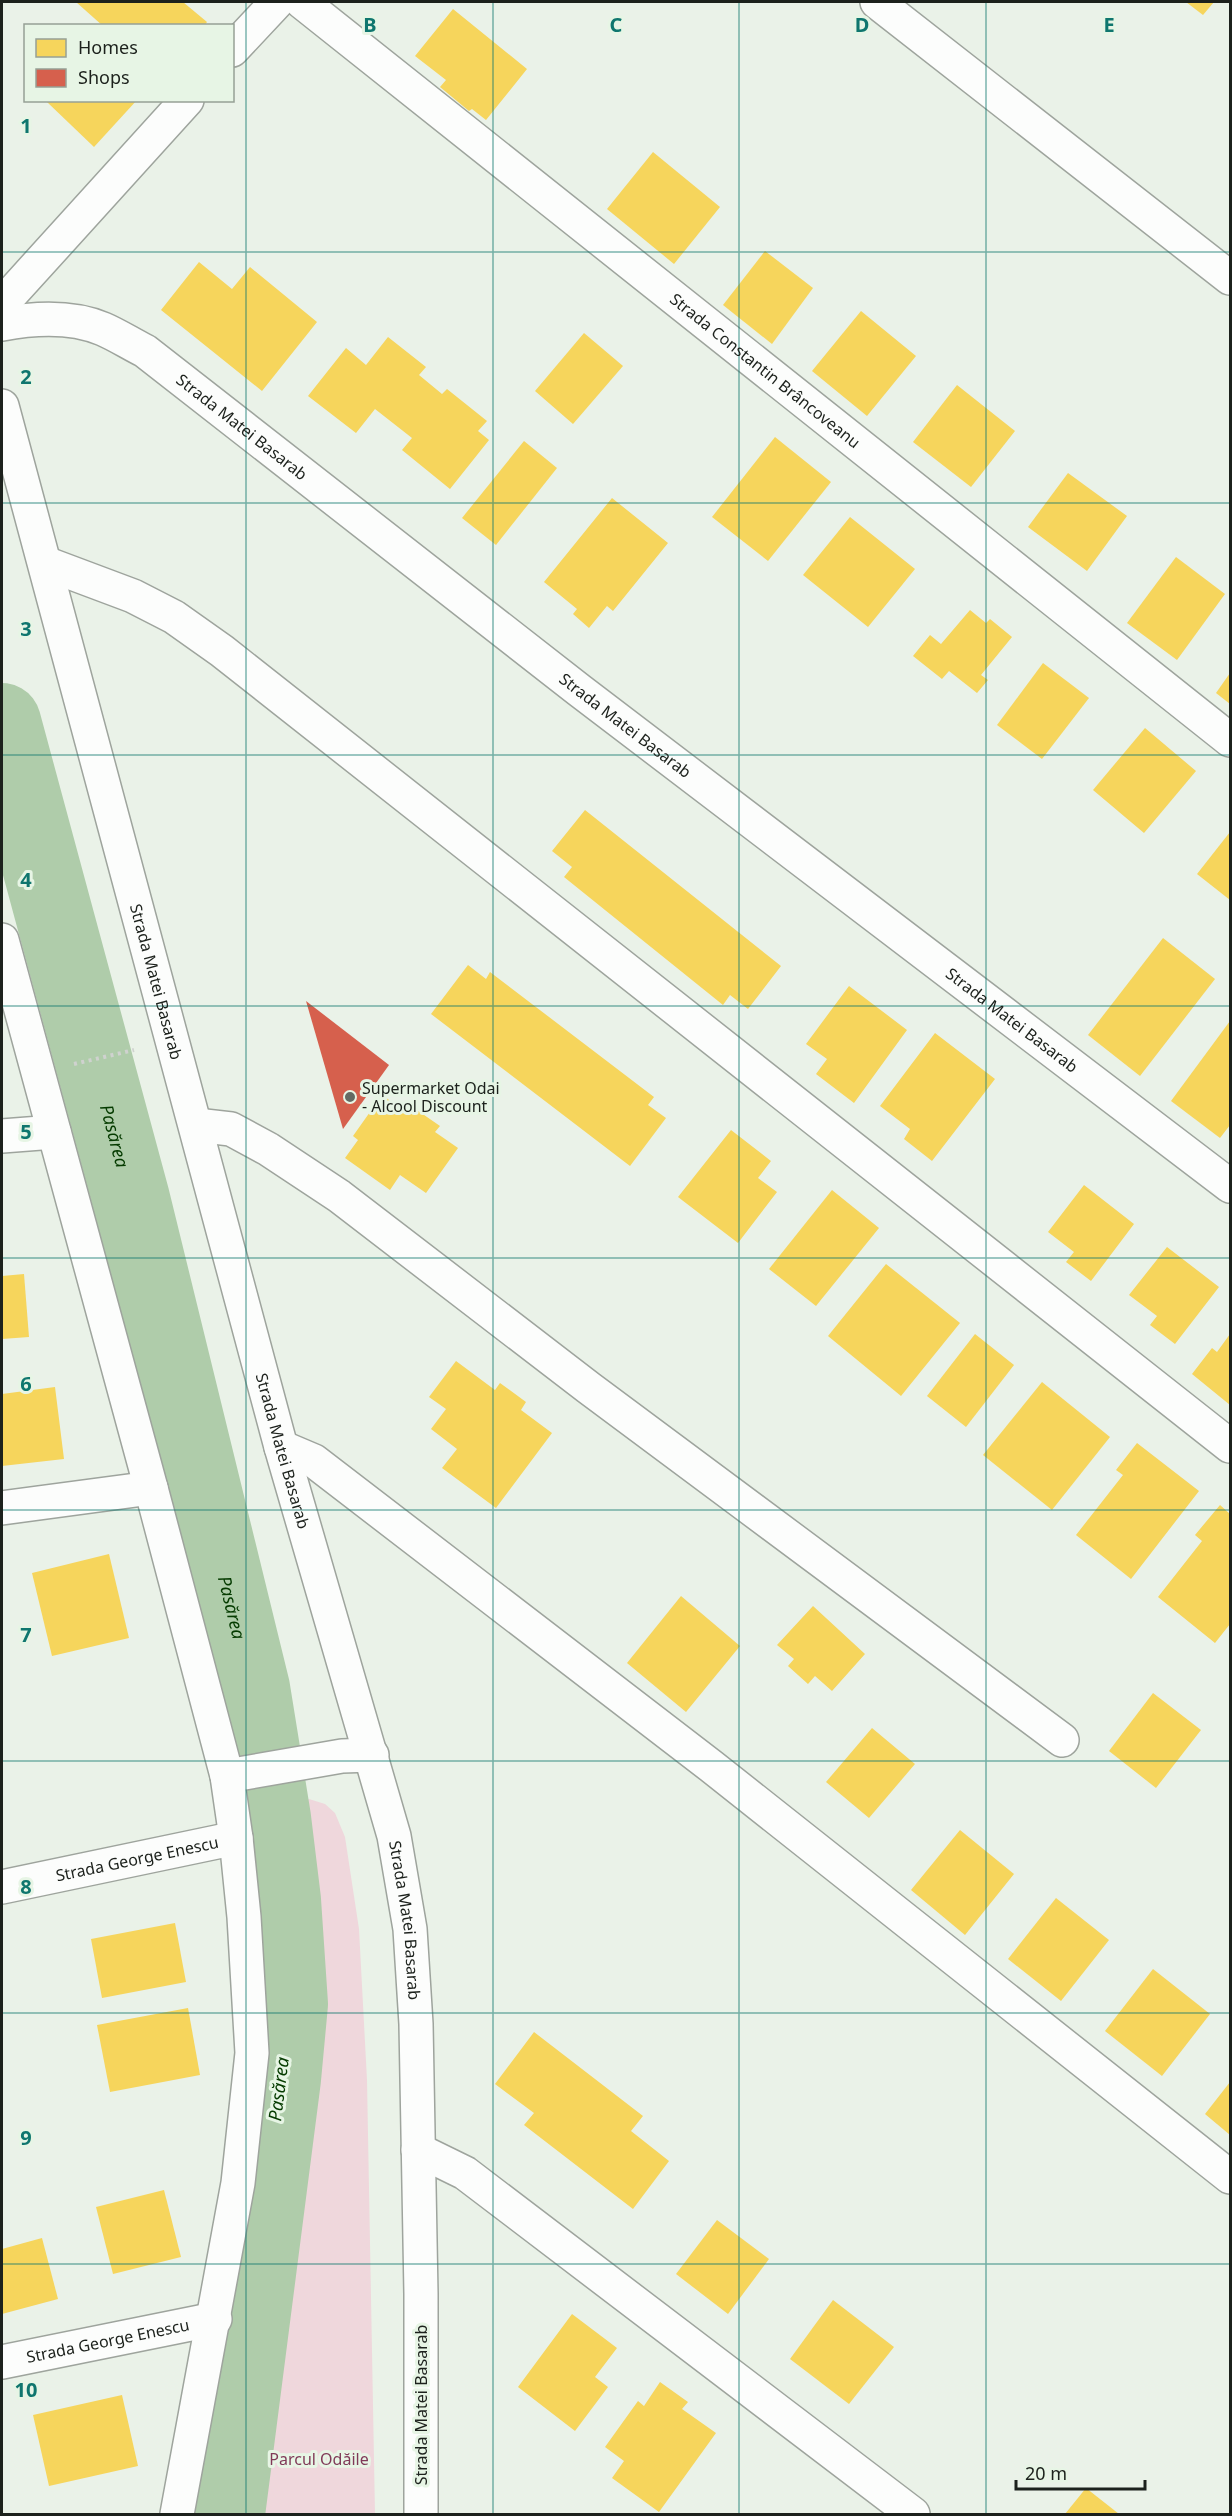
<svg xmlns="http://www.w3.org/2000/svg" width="1232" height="2516" font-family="'Noto Sans',sans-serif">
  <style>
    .green { fill: #efd7dc }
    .homes { fill: #f6d55c }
    .shops { fill: #d6604d }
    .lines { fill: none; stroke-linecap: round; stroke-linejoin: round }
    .river { stroke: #afccaa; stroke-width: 78 }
    .minor-casing { stroke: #9ea49d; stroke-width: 36 }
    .path { stroke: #cfd2cf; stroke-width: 4; stroke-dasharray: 3 4.5; stroke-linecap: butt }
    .minor { stroke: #fcfdfc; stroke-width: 33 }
    .grid { fill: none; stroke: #0f766e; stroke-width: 1.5; stroke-opacity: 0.55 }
    .poi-dot { fill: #646a63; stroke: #e7f5e5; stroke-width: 2 }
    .labels { text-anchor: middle; stroke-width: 6; stroke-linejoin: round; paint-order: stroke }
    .street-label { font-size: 16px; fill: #1c211c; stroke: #e7f5e5 }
    .poi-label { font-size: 16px; fill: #1c211c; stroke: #e7f5e5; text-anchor: start }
    .park-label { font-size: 16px; fill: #803a58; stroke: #e7f5e5 }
    .water-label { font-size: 18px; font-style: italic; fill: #053b00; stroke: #e7f5e5 }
    .grid-label { font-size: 20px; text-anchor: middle; font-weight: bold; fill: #0f766e; stroke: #e7f5e5; stroke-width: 6; stroke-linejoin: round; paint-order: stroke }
  </style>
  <rect width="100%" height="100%" fill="#eaf2e8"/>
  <path class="green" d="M309,1799L325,1804L335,1813L345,1837L359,1929L367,2080L375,2514H260L269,2392L290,2213L306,2107L308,1954L293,1801Z"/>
  <g class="homes">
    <path d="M76,2H183L207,22L204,26H103Z"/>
    <path d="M1186,2H1214L1203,15Z"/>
    <path d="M453,9L527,69L486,120L472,109L469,111L440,87L446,80L415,56Z"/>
    <path d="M48,100H137L94,147L47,102Z"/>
    <path d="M653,152L720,207L674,264L607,209Z"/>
    <path d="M765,251L813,288L772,344L723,305Z"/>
    <path d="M199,262L232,289L250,267L317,322L262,391L161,310Z"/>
    <path d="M861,311L916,356L867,416L812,371Z"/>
    <path d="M584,333L623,366L573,424L535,391Z"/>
    <path d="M388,337L426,367L419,375L442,394L447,389L487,421L478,431L489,440L450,489L402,450L412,438L375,409L356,433L308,396L346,348L366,365Z"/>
    <path d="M957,385L1015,431L971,487L913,442Z"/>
    <path d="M775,437L831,482L768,561L712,517Z"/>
    <path d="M524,441L557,468L496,545L462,518Z"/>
    <path d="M1068,473L1127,516L1087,571L1028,527Z"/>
    <path d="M612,498L668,543L613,611L607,606L589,628L573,614L577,609L544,582Z"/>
    <path d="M850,517L915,569L868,627L803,575Z"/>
    <path d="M1176,557L1225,594L1177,660L1127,623Z"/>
    <path d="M970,610L986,623L990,619L1012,637L981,675L988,680L977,693L949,671L942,679L913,656L930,635L941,644Z"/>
    <path d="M1043,663L1089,698L1042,759L997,725Z"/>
    <path d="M1230,673V704L1216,693Z"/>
    <path d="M1145,728L1196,771L1144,833L1093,790Z"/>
    <path d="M585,810L781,966L748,1009L730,995L723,1005L564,877L572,867L552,851Z"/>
    <path d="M1230,832V900L1197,874Z"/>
    <path d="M1163,938L1215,979L1140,1076L1088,1035Z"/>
    <path d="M468,965L486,979L490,972L654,1097L648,1105L666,1118L630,1166L431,1014Z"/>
    <path d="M849,986L907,1030L854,1103L816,1074L827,1059L806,1044Z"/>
    <path d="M1230,1021V1125L1220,1138L1171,1101Z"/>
    <path d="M935,1033L995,1079L932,1161L904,1139L910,1129L880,1106Z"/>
    <path d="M382,1095L409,1114L414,1108L440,1126L435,1132L458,1148L426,1193L400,1175L390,1190L345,1158L358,1140L353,1136Z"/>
    <path d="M731,1130L771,1161L758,1178L777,1192L738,1243L678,1197Z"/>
    <path d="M1084,1185L1134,1224L1091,1281L1066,1262L1074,1252L1048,1232Z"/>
    <path d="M832,1190L879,1228L816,1306L769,1269Z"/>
    <path d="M1167,1247L1219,1287L1175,1344L1150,1325L1157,1316L1129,1295Z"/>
    <path d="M886,1264L960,1323L901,1396L828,1336Z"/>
    <path d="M24,1274L29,1337L2,1339V1276Z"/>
    <path d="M975,1334L1014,1365L966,1427L927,1396Z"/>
    <path d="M1230,1334V1405L1192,1374L1212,1348L1217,1352Z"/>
    <path d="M456,1361L495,1390L500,1383L526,1402L521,1410L552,1433L496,1508L442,1468L457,1449L431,1429L446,1409L429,1397Z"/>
    <path d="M1042,1382L1110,1437L1052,1510L983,1455Z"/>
    <path d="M55,1387L64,1459L2,1466V1394Z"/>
    <path d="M1137,1443L1199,1491L1131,1579L1076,1535L1123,1475L1116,1470Z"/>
    <path d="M1220,1505L1230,1514V1624L1215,1643L1158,1597L1202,1541L1195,1535Z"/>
    <path d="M109,1554L129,1638L52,1656L32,1573Z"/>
    <path d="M681,1596L740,1646L686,1712L627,1663Z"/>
    <path d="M813,1606L865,1654L832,1691L815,1676L808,1684L788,1666L794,1659L777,1645Z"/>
    <path d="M1153,1693L1201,1730L1156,1788L1109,1751Z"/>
    <path d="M872,1728L915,1764L869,1818L826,1782Z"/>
    <path d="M960,1830L1014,1874L965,1935L911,1890Z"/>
    <path d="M1056,1898L1109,1940L1061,2001L1008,1959Z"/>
    <path d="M175,1923L186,1982L102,1998L91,1939Z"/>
    <path d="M1153,1969L1210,2014L1162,2076L1105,2031Z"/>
    <path d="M188,2008L200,2075L110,2092L97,2025Z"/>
    <path d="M534,2032L643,2116L631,2131L669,2161L633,2209L524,2125L534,2113L495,2084Z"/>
    <path d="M1230,2082V2135L1205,2114Z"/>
    <path d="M164,2190L181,2257L113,2274L96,2207Z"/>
    <path d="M717,2220L769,2259L728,2314L676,2274Z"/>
    <path d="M42,2238L58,2299L2,2314V2249Z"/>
    <path d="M833,2300L894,2347L849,2404L790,2359Z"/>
    <path d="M572,2314L617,2348L595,2377L608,2387L575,2431L518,2387Z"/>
    <path d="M660,2382L688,2402L682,2409L716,2433L659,2512L612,2478L624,2461L605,2447L638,2401L644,2406Z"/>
    <path d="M122,2395L138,2466L49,2486L33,2415Z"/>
    <path d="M1086,2488L1119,2514H1065Z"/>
  </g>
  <path class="shops" d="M306,1001L389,1065L343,1129Z"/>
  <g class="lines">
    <path class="river" id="s1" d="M2,722L131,1199L251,1688L272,1818L282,1900L289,2004L282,2079L226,2514"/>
    <defs>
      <g id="minor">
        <path id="s2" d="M302,2L1230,740"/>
        <path d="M877,2L1230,278"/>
        <path d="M232,50L277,2"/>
        <path d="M2,304L187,100"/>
        <path id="s3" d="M2,324C34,318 72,316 103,329C117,335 131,344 145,351L579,690L1230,1186"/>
        <path id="s4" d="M2,406L281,1447L394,1836L410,1929L416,2024L421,2294V2514"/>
        <path d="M45,563L133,596L174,617L222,651L1230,1446"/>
        <path d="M2,940L151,1488L227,1776L236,1838L244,1917L252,2053L238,2183L177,2514"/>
        <path d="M196,1125L231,1129L268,1149L339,1196L589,1388L1062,1740"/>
        <path d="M2,1136L54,1132"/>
        <path d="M281,1447L314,1461L711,1766L1230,2177"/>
        <path d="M2,1508L151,1488"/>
        <path d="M227,1776L342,1756L372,1755"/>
        <path id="s5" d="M2,1887L236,1838"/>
        <path d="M418,2150L465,2173L913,2514"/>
        <path id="s6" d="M2,2362L215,2319"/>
      </g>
    </defs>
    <use href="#minor" class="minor-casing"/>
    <path class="path" d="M74,1064L134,1050"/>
    <use href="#minor" class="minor"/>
  </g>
  <path class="grid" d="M246,2V2514M493,2V2514M739,2V2514M986,2V2514M2,252H1230M2,503H1230M2,755H1230M2,1006H1230M2,1258H1230M2,1510H1230M2,1761H1230M2,2013H1230M2,2264H1230"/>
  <circle class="poi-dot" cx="350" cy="1097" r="6"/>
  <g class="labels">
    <g class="street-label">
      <text dy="6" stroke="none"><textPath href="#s2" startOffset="592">Strada Constantin Brâncoveanu</textPath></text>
      <text dy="6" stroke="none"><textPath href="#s3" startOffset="273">Strada Matei Basarab</textPath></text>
      <text dy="6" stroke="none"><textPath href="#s3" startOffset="759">Strada Matei Basarab</textPath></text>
      <text dy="6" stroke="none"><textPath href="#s4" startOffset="596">Strada Matei Basarab</textPath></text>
      <text dy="6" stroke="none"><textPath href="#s3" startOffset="1245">Strada Matei Basarab</textPath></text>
      <text dy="6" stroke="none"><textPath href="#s4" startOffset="1082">Strada Matei Basarab</textPath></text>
      <text dy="6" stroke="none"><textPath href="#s5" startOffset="138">Strada George Enescu</textPath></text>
      <text dy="6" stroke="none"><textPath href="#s4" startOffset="1568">Strada Matei Basarab</textPath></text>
      <text dy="6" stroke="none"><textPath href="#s6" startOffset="108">Strada George Enescu</textPath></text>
      <text transform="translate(421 2405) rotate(-90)" y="6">Strada Matei Basarab</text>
    </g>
    <g class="poi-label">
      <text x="362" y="1094">Supermarket Odai<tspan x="362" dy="18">- Alcool Discount</tspan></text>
    </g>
    <g class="park-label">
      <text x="319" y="2465">Parcul Odăile</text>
    </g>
    <g class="water-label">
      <text dy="6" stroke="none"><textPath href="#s1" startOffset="429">Pasărea</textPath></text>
      <text dy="6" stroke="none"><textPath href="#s1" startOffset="915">Pasărea</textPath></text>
      <text transform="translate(279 2089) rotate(-83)" y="6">Pasărea</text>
    </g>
  </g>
  <g class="grid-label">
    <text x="370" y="32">B</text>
    <text x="616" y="32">C</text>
    <text x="862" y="32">D</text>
    <text x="1109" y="32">E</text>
    <text x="26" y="133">1</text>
    <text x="26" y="384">2</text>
    <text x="26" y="636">3</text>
    <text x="26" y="887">4</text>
    <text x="26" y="1139">5</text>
    <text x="26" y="1391">6</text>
    <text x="26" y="1642">7</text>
    <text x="26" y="1894">8</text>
    <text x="26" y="2145">9</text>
    <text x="26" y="2397">10</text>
  </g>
  <rect width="1232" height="2516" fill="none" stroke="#1c211c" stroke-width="6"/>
  <rect x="24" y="24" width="210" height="78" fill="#e7f5e5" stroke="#96a095" stroke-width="1.5"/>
  <rect x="36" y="39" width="30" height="18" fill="#f6d55c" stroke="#96a095" stroke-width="1.5"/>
  <text x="78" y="54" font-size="18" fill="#1c211c">Homes</text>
  <rect x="36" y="69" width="30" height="18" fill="#d6604d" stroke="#96a095" stroke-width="1.5"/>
  <text x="78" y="84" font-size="18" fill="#1c211c">Shops</text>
  <path d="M1016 2480v9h129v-9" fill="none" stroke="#1c211c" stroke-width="3"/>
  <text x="1025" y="2480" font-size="18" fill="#1c211c" stroke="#e7f5e5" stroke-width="4.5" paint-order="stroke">20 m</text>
</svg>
